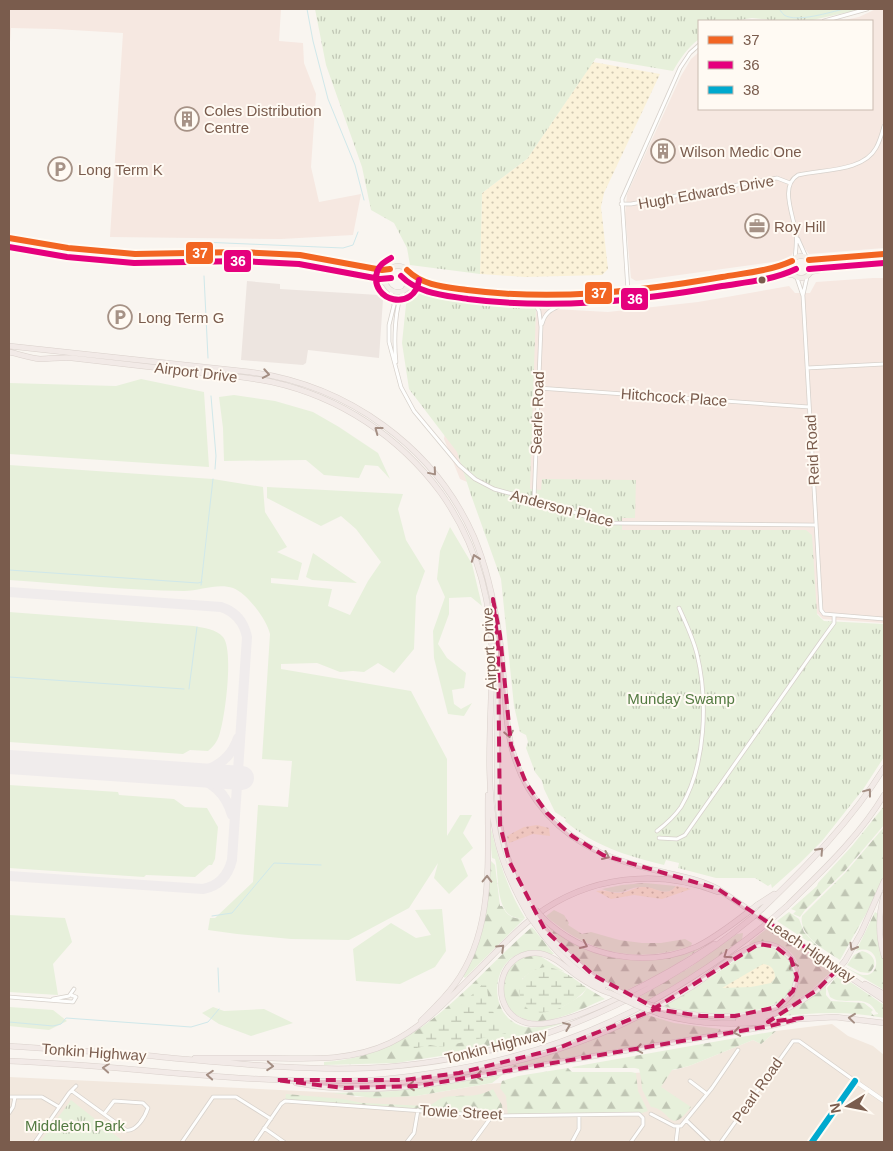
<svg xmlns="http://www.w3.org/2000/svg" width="893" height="1151" viewBox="0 0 893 1151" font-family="Arial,sans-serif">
  <defs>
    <pattern id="forest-firs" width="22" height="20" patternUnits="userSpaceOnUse" patternTransform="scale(1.25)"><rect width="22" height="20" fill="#e7f0db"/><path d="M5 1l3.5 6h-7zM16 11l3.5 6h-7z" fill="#c0c6b4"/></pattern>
    <pattern id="wetland-marsh" width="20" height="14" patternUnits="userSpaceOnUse" patternTransform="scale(1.25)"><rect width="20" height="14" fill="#e7f0db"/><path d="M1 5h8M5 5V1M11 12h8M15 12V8" fill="none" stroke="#c0c6b4"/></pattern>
    <pattern id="sand-dots" width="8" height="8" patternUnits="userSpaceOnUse" patternTransform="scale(1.25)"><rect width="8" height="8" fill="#fbf2d9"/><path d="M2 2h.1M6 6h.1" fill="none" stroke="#d0c7b2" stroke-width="1.8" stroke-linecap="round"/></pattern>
    <pattern id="park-tufts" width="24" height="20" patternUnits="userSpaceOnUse" patternTransform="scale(1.25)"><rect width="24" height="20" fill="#e7f0db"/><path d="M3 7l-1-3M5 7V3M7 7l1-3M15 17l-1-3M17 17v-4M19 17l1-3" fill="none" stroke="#c0c6b4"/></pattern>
  </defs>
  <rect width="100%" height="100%" fill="#f9f5f0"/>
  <path fill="#f2e8de" d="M 832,1024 L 848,1036 L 873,1046 L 884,1055 L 884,1142 L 9,1142 L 9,1077 L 342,1093 L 356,1097 L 416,1096 L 487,1084 L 674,1070 L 689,1066 L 753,1040 L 761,1044 L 776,1031 Z"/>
  <path fill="#f6e8e1" d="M 9,9 L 281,9 L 279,41 L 303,43 L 304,63 L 316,94 L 311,167 L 319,202 L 361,194 L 353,235 L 281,239 L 110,237 L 123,33 L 55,29 L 11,28 L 9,57 Z
    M 876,9 L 884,9 L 884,248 L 809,254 L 803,246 L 795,247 L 792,255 L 780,261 L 636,281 L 631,278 L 625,214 L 627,194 L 681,76 L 691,59 L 699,52 L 699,109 L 872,109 L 872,21 L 840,21 L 859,17 Z
    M 873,278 L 884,278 L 884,623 L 823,619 L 818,614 L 619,532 L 479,487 L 460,479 L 444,439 L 452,384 L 532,387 L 536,308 L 608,312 L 698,302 L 789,286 L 795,293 L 810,293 L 816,282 Z"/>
  <path fill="#ede5e0" d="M 247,281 L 280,284 L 280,289 L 379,295 L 383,299 L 379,358 L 308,350 L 306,363 L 303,365 L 241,360 Z"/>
  <path fill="#e7f0db" d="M 141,379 L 204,392 L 209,467 L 9,454 L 9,383 L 116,386 Z
    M 234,395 L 275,401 L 313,412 L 339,427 L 378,453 L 390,479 L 378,466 L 365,465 L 359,478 L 324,475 L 306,460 L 224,461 L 223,428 L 219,397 Z
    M 9,465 L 213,479 L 263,487 L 265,512 L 287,547 L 277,552 L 302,563 L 298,580 L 271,578 L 271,583 L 332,589 L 328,606 L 350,615 L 368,581 L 381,562 L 356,529 L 341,516 L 321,526 L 267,498 L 267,487 L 403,494 L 398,509 L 406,540 L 425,571 L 416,596 L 414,649 L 394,673 L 378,663 L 364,672 L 353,671 L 340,672 L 317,663 L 281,664 L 281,669 L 411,691 L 447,759 L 447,836 L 460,815 L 472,815 L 463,833 L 473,848 L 461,859 L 468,876 L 449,894 L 434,878 L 438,863 L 409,908 L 349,940 L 291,939 L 237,934 L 208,930 L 210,918 L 215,918 L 253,882 L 258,805 L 288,807 L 292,761 L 262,759 L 270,634 C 267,620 247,593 233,588 C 217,583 200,591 184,591 C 125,590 67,584 9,580 Z
    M 450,527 L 472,564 L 482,606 L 471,597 L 449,598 L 449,614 L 438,644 L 447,658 L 466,673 L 464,688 L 452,690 L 454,704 L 461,709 L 472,703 L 464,716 L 448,714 L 434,658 L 433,631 L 445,597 L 437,579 L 440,551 Z
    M 313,553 L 357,583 L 312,580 L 306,577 Z
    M 9,612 L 194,626 C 204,628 216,629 223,637 C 234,650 225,719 219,736 C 217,742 213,747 208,751 L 190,750 L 183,754 L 9,742 Z
    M 9,785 L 118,792 L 119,795 L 174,799 L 185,807 L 207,808 L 218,827 L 215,859 L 212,865 L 209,865 L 195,877 L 146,875 L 144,877 L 9,868 Z
    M 489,828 L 491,828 C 498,860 508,890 525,918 C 496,923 499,882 496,863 L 495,859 L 492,858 L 491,847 L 489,846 Z
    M 442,909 L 446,951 L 435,967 L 400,984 L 356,981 L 353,949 L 391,923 L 416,938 L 431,935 L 415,910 Z
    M 9,915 L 65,918 L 72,942 L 53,964 L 58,995 L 9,992 Z
    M 9,1007 L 53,1010 L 67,1021 L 49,1030 L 9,1026 Z
    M 213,1007 L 224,1011 L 264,1009 L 293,1023 L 251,1036 L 219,1024 L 202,1013 Z"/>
  <path fill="url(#forest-firs)" d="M 884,806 L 884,825 L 844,872 L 805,910 L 800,917 L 793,914 L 796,911 L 791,909 L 817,886 L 818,883 L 852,846 Z
    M 884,827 L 884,876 L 867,912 L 840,960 C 826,951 798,936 802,916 L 845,873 Z
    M 491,861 L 495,865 L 500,906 L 502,906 C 507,916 514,920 525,918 L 465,978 L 463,976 C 475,953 484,930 487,903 C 489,889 487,875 491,861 Z
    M 645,883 L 676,886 C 666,899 655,886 642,887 C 625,887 624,898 602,889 L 622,885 Z
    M 554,910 L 564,915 L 569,923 L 568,925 L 582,934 L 591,932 L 619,940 L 642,943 L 661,943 L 685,939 L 692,943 L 691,946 C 637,964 589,954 546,916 Z
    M 789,912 L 799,919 L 804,932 L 821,950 L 777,921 Z
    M 875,912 L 878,914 L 884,962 L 884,990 L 845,967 C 851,969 857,974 863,975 C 883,977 880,942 856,951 Z
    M 770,926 L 832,971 L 808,993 L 785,1006 C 789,998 797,994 799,984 C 806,954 776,934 750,944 L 749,943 Z
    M 532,927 L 554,954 C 544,955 538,948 524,952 C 488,961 488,1019 525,1027 C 538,1029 551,1024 563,1021 L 564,1023 L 504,1042 L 453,1054 L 396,1063 L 324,1065 L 324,1062 C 420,1056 466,984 532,927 Z
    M 548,927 L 584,949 L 605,956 L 626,960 L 658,959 L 710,941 L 711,942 L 665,971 L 625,991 C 595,976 568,954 548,927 Z
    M 743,933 L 742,940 L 707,965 L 648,1001 L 639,997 L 689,968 L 737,934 Z
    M 763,946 C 789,948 808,981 785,998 C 756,1019 697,1016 664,1006 L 713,976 L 753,948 Z
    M 862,951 C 874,953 879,965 869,973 L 860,972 L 847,965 L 854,955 Z
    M 540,956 L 565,972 C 549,966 535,966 522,979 L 562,1007 L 582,995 L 587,988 L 605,999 C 585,1007 562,1020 540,1021 C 488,1023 494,950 540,956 Z
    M 838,975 L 840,975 L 884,1005 L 884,1018 C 846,1010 811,1013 772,1017 L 826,985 L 826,995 L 831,1001 L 864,1003 L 873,1010 L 871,1012 L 873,1015 L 878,1014 L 878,1013 L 876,1012 C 867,992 844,1007 830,997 L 827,988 Z
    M 647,1015 L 674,1023 L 720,1029 L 721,1032 L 511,1068 L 510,1066 C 558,1053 603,1038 647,1015 Z
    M 776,1031 L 761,1044 L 753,1040 L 689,1066 L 672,1070 L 661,1087 L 691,1107 C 668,1137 672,1109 651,1107 L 642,1089 L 641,1078 L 639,1069 L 635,1068 L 574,1068 L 572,1067 Z
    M 568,1068 L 572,1072 L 631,1072 L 636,1073 L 638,1091 L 648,1111 L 639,1114 L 508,1115 L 506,1096 L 500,1088 L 502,1081 L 518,1076 Z
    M 505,1073 L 492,1083 L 416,1096 L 374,1098 L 332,1093 L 396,1091 L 419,1088 Z
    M 493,1089 L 502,1105 L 503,1115 L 492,1116 L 285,1101 L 286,1094 L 343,1099 L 362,1103 L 427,1106 C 434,1105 438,1098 445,1097 C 463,1094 475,1099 493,1089 Z"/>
  <path fill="url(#wetland-marsh)" d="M 545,967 C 562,968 573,978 587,988 C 570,1010 518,1031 519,985 C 525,974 532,969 545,967 Z
    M 487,980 C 487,1004 492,1017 511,1032 L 441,1047 L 430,1045 L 403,1051 L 445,1021 Z"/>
  <path fill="url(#sand-dots)" d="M 593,62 L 660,74 L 604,193 L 601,207 L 608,269 L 602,275 L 525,277 L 480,274 L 482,193 L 527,159 Z
    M 537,825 L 549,828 L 550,836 L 533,834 L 509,843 L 507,836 L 524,827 Z
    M 676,886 L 691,889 L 662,899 L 634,895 L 611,899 L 596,891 C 604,889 610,893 619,893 C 628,893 634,887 643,887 C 655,886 666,899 676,886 Z
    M 763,964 C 771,965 775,969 775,978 L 771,983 L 751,987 L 722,988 Z"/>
  <path fill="url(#park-tufts)" d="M 315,9 L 862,9 L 808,21 L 781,21 L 752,18 L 734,21 L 699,21 L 699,39 C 688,47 680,59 673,71 L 596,58 L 527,159 L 482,193 L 480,274 L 410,265 L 407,248 L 394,223 L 371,210 L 362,167 L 326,65 Z
    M 416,291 C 455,300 496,310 536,308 L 530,489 L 541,490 L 542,479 L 636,480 L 635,518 L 622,518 L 622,530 L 806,530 L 812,535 L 817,614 L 824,621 L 884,624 L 884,757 L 864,788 L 822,841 L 800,863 L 772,888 L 771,884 L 768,886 L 755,878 L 716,878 L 678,868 L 679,863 L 666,860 L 664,865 C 627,856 594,846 565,821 L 566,819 L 555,812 L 544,789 L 542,781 L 535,772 L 526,748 L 528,742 L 526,735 L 520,732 L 514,706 L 501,579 L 471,495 L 457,452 L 409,389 L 402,343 L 407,295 Z
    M 71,1100 L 124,1142 L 40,1142 Z"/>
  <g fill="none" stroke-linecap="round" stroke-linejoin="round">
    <path stroke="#d0e8ea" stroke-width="1" d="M 307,9 L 313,41 L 328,99 L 355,165 L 364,200
      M 779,9 C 781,11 782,13 784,15 C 797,23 830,12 844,9
      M 201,242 L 343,248 L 353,245 L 358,232
      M 204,276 L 208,358
      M 211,396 L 216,456 L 215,469
      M 9,570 L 198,583 L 202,582
      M 201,585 L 213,479
      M 9,677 L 184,689
      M 189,689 L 197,627
      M 212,916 L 232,913 L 274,863 L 321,865
      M 218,968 L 219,992
      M 9,1022 L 53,1026 L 61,1024 L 66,1018 L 191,1027 L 208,1022 L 219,1009"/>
    <path stroke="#f0ecec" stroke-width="10" d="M 9,592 L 221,607 C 236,612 244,622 247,637 L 232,860 C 228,876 219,886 203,889 L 9,876
      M 186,774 C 209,772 230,762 238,738
      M 189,775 C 211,780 226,793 232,815"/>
    <path stroke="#f0ecec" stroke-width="24" d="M 9,762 L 242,778"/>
    <g stroke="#d7d1cb" stroke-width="4.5">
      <path id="minor" d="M 824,21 L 867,9
        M 621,204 L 631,204 L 777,178 L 790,183
        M 798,239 L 806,257
        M 795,258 C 796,250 797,242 796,234 C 794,216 779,186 798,175 C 822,169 863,172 876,148 C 880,141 882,133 884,126
        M 797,278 L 803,296 L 821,610 L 824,614 L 884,619
        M 391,290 L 394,305 L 389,325 L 389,342 L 401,387 L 414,411 L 459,465 L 475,479 L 494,489 L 560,507 L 595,520 L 610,523 L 816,525
        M 628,291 L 622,199 L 680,68 L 690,53 L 699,45
        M 803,295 L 807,277
        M 542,324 C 545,312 551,310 561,305
        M 396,362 C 394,343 394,306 404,290
        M 807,368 L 884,364
        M 538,388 L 809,407
        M 534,500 L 541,327 L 539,311 L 535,304
        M 657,831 C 666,824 674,817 681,807 C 706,765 708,700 697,654 C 693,638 686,623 679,608
        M 659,838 L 677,839 L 685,835 L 821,641 L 834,623 L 834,616
        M 9,997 L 73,1002 L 76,997 L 71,995
        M 53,999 L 69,996 L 74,989
        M 690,1081 L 707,1094
        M 72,1091 L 126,1130 C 136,1132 145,1117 148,1108 L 143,1103 L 114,1101 L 104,1114
        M 9,1097 L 42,1097 L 59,1107
        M 9,1113 L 13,1107 L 15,1097
        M 651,1114 L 674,1126 L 681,1126 L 712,1088 L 738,1050
        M 686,1120 L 709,1142
        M 264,1128 L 284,1142
        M 35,1142 L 69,1093 L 76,1086
        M 182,1142 L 213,1097 L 236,1097 L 271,1119
        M 255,1142 L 281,1104 L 285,1101 L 492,1116 L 639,1114 L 643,1118 L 643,1125 L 631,1142
        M 407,1142 L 414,1133 L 418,1110
        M 473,1142 L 492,1116
        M 572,1142 L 579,1129 L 579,1115
        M 676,1142 L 678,1126
        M 721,1142 L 793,1041 L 799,1041 L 855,1081"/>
    </g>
    <g stroke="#d7d1cb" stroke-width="5">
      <path id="tertiary" d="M 812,1142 L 855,1081 L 884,1101"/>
    </g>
    <g stroke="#dad1cc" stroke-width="5.5">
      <path id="primary" d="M 9,238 L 68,248 L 135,254 L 240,252 L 300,255 L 343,262 L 382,270 L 390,269
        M 9,245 C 28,248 46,252 65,255 C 86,258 108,260 130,261 C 204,264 277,253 350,271 C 362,274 376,276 386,284
        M790 267a11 11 0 1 1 22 0a11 11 0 1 1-22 0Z
        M 809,260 L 821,260 L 884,254
        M385 279a13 13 0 1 1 26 0a13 13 0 1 1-26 0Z
        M 407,270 C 419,284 439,285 456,288 C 564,308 673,286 779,267 L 792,261
        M 811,272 L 841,266 L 884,263
        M 406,288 C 424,285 442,294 459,296 C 484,300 510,303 535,304 C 613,307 700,287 777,275 L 793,275"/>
    </g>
    <g stroke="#dad1cc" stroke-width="6">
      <path id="motorway" d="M 9,346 L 250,372 C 347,385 434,446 474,537 C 487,568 494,601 499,634 C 510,703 496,756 547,814 C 579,849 618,862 663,872 C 681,876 701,880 718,889 L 884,1000
        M 9,352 C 19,354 29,358 40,359 C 51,359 61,357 72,358 C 110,362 148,367 186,371 C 215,375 244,376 272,382 C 340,397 400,437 441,493 C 477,544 493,604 492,666 C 491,719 485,784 496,835 C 502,864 514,890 529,916
        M 498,658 L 497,794 L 500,825 L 505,849 L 515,880 L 532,913
        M 884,895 C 878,916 878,936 884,956
        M 757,905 L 774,894
        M 787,906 C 821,872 859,837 884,795
        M 762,909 C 807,866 851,821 884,768
        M 543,918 C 583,957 645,969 696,947 C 715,938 731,925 747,913
        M 539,922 C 560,950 585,973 616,990
        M 535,924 C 553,950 576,972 603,988
        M 845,961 L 861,933 L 884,881
        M 865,984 L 884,994
        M 609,993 C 597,989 586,982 576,975 C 564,966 552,954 536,953 C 495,952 488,1013 527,1023 C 567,1033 679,967 714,944
        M 660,1014 C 701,1026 741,1025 782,1020
        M 800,1019 L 835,1017 L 884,1023
        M 421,1021 C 433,1009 445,998 455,984 C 495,929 487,859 488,795
        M 738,1021 C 774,1019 808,1002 833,975
        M 9,1046 C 60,1050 111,1052 161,1057 C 230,1063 300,1071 369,1068 C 510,1061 645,1007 753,917
        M 195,1058 C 220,1058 246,1058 271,1058 C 312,1059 352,1061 390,1043 C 421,1028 445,1003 469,979 C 491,958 511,934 535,916 C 588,876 657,868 718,892
        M 9,1061 C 122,1065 234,1083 347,1081 C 378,1081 408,1077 439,1072 C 565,1053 666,1004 765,925
        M 431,1077 C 502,1068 573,1049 637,1017 C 656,1008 675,997 693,986 C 710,975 743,946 761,944 C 783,942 802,965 795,986 C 782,1027 698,1017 666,1010
        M 296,1083 C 340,1091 387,1090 431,1084 L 770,1026 L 802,1018"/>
    </g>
    <use href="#minor" stroke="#fefefd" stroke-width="3"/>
    <use href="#tertiary" stroke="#fefefd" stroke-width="4"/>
    <use href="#primary" stroke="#f3eee8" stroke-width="4.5"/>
    <use href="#motorway" stroke="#f2eae7" stroke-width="5"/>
    <g stroke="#dad1cc" stroke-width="6" stroke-linecap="butt">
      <path id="motorway-bridge" d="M 536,910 L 543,918
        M 532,913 L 539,922
        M 747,913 L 757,905
        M 529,916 L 535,924
        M 753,917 L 762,909
        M 765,925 L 787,906
        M 833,975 L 845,961
        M 616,990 L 639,1001 L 666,1010
        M 610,993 L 638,1006 L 660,1014"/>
    </g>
    <use href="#motorway-bridge" stroke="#f2eae7" stroke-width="5"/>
    <g stroke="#fffaf3" stroke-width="10">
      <path id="bus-1" d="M 9,238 L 68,248 L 135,254 L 240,252 L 300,255 L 382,270 L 390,269
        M 809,260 L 884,254
        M 407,270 C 423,286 446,287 467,290 C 553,301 637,292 722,277 C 745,273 770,271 792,261"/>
    </g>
    <g stroke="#fffaf3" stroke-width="10">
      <path id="bus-2" d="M 9,247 L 67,257 L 134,263 L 240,261 L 299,264 L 380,279 L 391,278
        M 391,258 C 384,262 379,265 377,272 C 369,302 415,312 419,280
        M 809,269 L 884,263
        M 401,276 C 419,294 444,295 468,299 C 553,310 638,301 722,286 C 747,282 773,280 796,269"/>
    </g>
    <g stroke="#fffaf3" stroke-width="10">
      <path id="bus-3" d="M 812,1142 L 855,1081"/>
    </g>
    <use href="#bus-1" stroke="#f26522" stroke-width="6"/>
    <use href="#bus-2" stroke="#e5007d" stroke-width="6"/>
    <use href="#bus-3" stroke="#00a9ce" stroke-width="6"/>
  </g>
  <defs><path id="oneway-chevron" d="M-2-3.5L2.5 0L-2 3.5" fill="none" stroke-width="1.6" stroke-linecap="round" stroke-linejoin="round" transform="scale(1.25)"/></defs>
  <g stroke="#a48e83">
    <use href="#oneway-chevron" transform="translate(266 374) rotate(10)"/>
    <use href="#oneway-chevron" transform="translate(378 430) rotate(-143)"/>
    <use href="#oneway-chevron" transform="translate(433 472) rotate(50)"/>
    <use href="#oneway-chevron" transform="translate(475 558) rotate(-110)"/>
    <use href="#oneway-chevron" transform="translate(509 734) rotate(79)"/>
    <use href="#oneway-chevron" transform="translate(868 792) rotate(-53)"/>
    <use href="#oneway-chevron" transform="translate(820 851) rotate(-47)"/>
    <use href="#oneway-chevron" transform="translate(606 856) rotate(24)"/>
    <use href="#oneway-chevron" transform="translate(487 879) rotate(-89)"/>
    <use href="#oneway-chevron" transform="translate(584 945) rotate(25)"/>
    <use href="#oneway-chevron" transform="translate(853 947) rotate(120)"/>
    <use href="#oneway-chevron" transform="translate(501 948) rotate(-44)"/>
    <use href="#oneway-chevron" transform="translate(727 955) rotate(145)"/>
    <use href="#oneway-chevron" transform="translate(793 965) rotate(-111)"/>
    <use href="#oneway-chevron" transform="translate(852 1018) rotate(-174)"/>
    <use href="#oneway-chevron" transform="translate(567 1026) rotate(-22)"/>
    <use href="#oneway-chevron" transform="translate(737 1032) rotate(170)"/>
    <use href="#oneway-chevron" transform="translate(639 1049) rotate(170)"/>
    <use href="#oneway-chevron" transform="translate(270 1066) rotate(4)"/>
    <use href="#oneway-chevron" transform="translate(106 1068) rotate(-176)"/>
    <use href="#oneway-chevron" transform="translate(210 1075) rotate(-176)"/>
    <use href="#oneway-chevron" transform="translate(479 1076) rotate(170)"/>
    <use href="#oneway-chevron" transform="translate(411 1086) rotate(175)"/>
  </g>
  <path fill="#c2185b" fill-opacity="0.2" stroke="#c2185b" stroke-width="4" stroke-dasharray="10 6" stroke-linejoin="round" d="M 493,599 L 500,635 L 511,745 L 526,783 L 547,813 L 572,836 L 603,855 L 718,889 L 838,969 L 817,990 L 768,1022 L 802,1018 L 770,1026 L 418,1086 L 344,1088 L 276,1080 L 404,1080 L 459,1073 L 556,1049 L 656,1009 L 701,1016 L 735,1016 L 777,1007 L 793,991 L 797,977 L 791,959 L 776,947 L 759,944 L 655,1008 L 593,975 L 545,930 L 509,861 L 500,825 L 498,647 Z"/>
  <defs>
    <g id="building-ring" transform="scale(1.25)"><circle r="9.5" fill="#fffaf3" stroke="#a69286" stroke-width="1.5"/><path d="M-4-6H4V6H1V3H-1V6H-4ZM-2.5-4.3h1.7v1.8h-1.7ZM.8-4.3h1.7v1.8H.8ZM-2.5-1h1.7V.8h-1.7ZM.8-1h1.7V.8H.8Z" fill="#a69286"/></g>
    <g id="parking-ring" transform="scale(1.25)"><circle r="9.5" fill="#fffaf3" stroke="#a69286" stroke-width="1.5"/><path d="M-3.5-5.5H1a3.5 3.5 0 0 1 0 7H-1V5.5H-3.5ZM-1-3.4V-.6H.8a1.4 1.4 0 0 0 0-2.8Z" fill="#a69286"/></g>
    <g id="office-ring" transform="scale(1.25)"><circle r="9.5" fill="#fffaf3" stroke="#a69286" stroke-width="1.5"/><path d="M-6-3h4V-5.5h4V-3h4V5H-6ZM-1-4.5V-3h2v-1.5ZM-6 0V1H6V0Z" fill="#a69286"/></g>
  </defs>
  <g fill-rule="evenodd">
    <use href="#building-ring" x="187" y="119"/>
    <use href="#building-ring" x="663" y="151"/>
    <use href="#parking-ring" x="60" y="169"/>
    <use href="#office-ring" x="757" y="226"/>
    <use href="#parking-ring" x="120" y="317"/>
  </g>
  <circle fill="#7a5c4d" stroke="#fffaf3" stroke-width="2" cx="762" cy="280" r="4.5"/>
  <g text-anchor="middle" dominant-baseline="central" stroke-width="4" stroke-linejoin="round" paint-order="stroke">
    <g font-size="15" fill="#7a5c4d" stroke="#fffaf3" text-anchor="start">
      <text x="204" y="110">Coles Distribution<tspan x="204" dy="17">Centre</tspan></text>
      <text x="680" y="151">Wilson Medic One</text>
      <text x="78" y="169">Long Term K</text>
      <text x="774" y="226">Roy Hill</text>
      <text x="138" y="317">Long Term G</text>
    </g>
    <g font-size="15" fill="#7a5c4d" stroke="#fffaf3">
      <text transform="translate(706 192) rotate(-10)">Hugh Edwards Drive</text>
      <text transform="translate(196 372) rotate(7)">Airport Drive</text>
      <text transform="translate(674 397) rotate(4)">Hitchcock Place</text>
      <text transform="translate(537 413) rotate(-88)">Searle Road</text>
      <text transform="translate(812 450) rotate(-93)">Reid Road</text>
      <text transform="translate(562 508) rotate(15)">Anderson Place</text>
      <text transform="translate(489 649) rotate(-93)">Airport Drive</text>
      <text transform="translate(811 950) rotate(34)">Leach Highway</text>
      <text transform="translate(496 1046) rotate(-14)">Tonkin Highway</text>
      <text transform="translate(94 1052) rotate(4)">Tonkin Highway</text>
      <text transform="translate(757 1090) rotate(-55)">Pearl Road</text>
      <text transform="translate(461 1112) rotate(3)">Towie Street</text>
    </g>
    <g font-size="15" fill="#537a41" stroke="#fffaf3">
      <text x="681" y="698">Munday Swamp</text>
      <text x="75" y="1125">Middleton Park</text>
    </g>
  </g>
  <g stroke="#fffaf3" stroke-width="2">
    <rect x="185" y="241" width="29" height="24" rx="5" fill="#f26522"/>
    <rect x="223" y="249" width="29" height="24" rx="5" fill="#e5007d"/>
    <rect x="584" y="281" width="29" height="24" rx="5" fill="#f26522"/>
    <rect x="620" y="287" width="29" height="24" rx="5" fill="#e5007d"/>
  </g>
  <g font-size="14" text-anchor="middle" font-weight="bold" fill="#fff">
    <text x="200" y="258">37</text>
    <text x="238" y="266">36</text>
    <text x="599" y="298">37</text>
    <text x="635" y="304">36</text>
  </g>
  <rect width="893" height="1151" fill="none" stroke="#7a5c4d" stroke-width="20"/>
  <rect x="698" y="20" width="175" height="90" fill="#fffaf3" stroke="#cabbb1"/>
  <rect x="708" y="36" width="25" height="8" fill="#f26522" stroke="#cabbb1"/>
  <text x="743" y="45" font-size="15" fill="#7a5c4d">37</text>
  <rect x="708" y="61" width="25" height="8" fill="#e5007d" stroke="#cabbb1"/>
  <text x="743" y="70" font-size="15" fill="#7a5c4d">36</text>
  <rect x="708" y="86" width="25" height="8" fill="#00a9ce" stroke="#cabbb1"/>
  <text x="743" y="95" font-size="15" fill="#7a5c4d">38</text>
  <g transform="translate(848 1106) rotate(260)" stroke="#fffaf3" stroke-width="4" paint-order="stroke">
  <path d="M0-4L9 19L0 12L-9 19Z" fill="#7a5c4d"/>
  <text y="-8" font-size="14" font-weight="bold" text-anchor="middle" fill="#7a5c4d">N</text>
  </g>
</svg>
